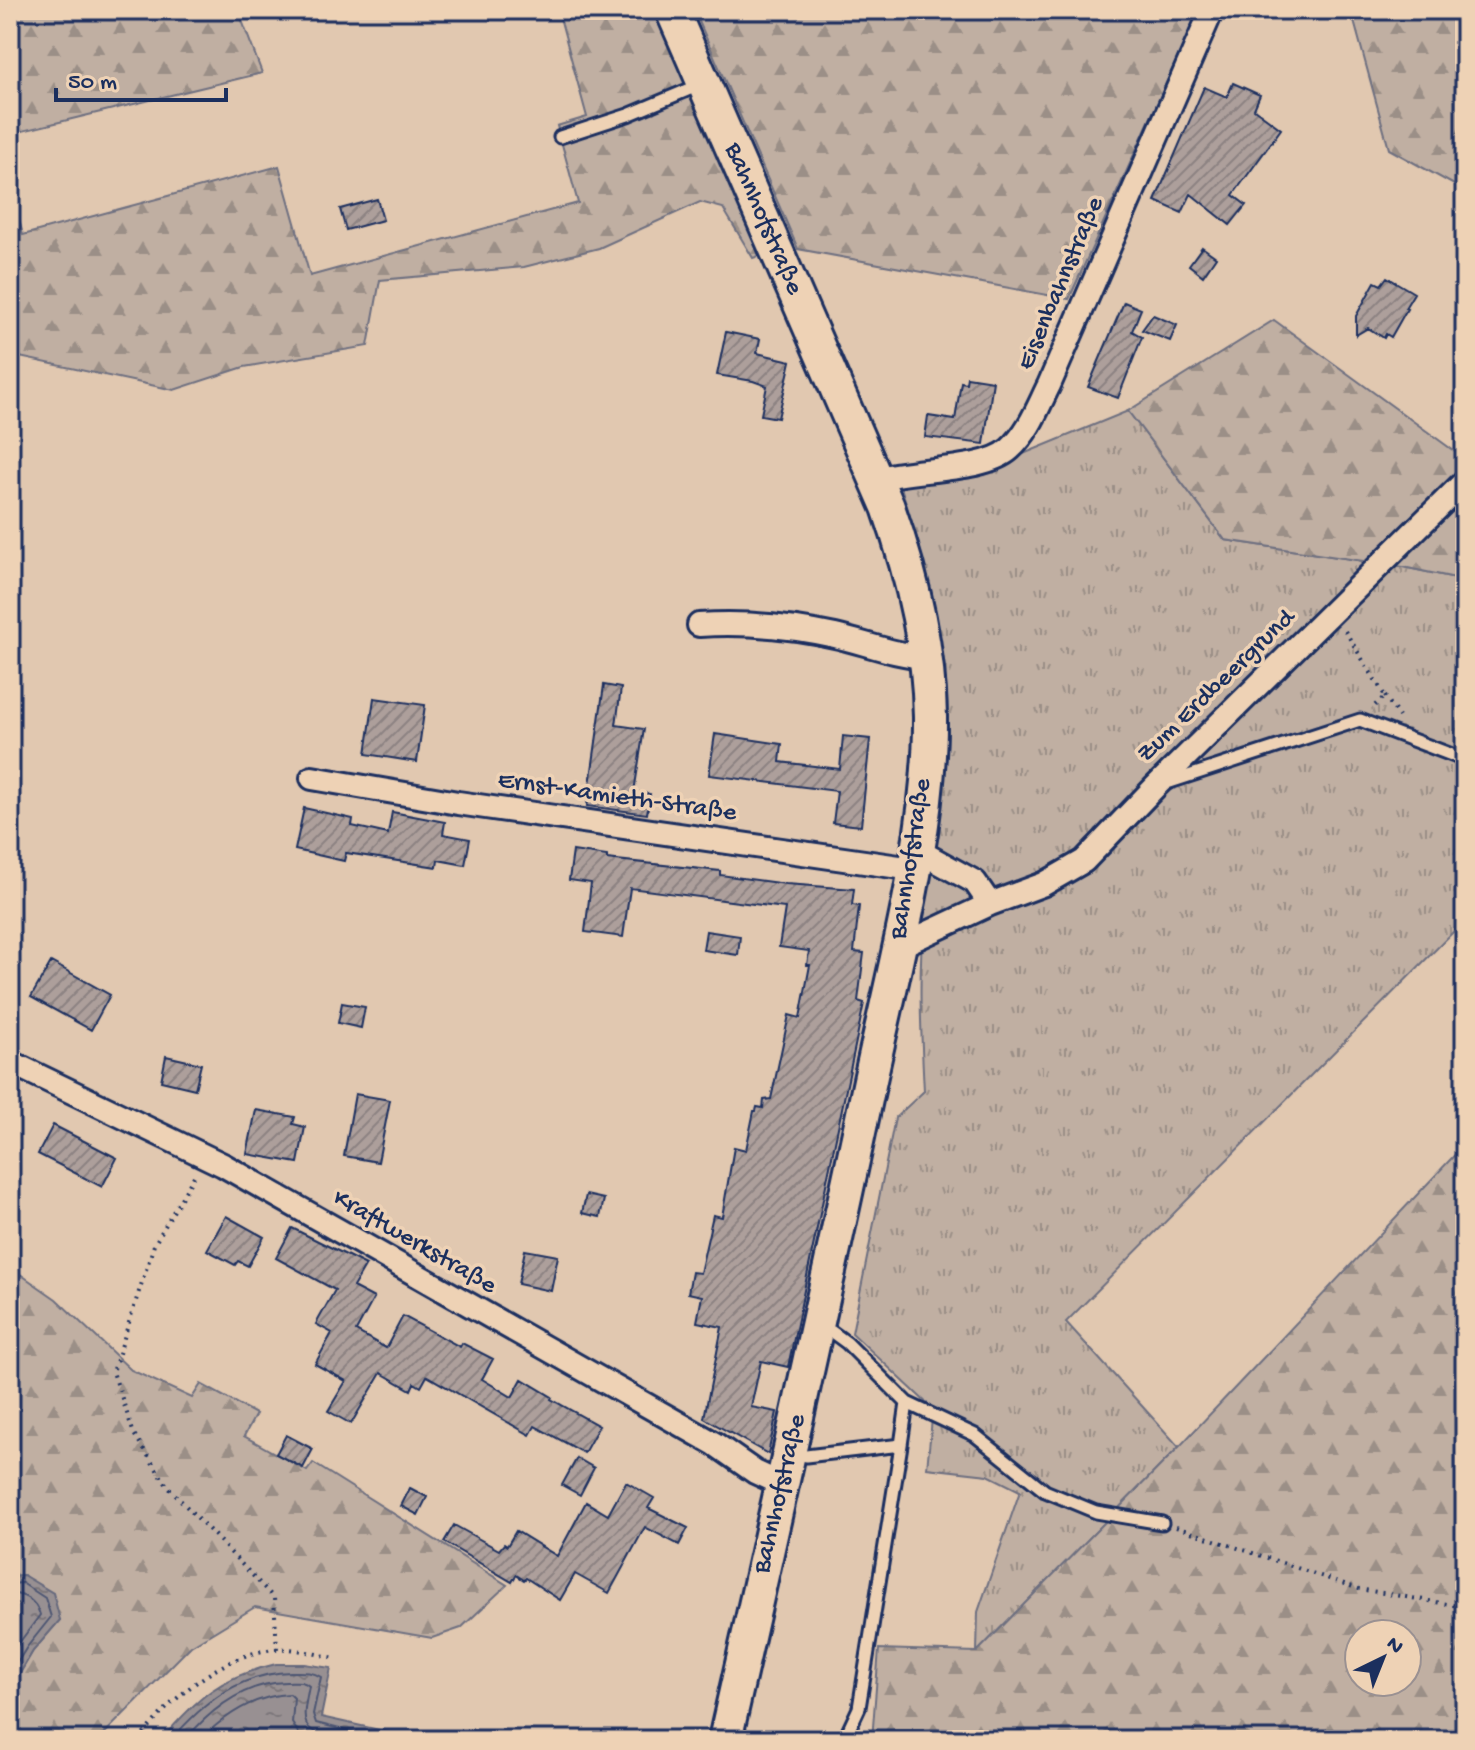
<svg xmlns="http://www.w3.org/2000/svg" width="1475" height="1750" viewBox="0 0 1475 1750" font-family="'Gochi Hand',sans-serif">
  <defs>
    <pattern id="grass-tufts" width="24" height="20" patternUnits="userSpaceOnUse" patternTransform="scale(2)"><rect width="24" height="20" fill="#c0afa2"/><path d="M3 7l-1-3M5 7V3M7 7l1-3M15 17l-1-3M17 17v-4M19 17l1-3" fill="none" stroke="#9b8f87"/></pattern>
    <pattern id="forest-firs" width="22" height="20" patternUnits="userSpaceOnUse" patternTransform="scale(2)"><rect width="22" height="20" fill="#c0afa2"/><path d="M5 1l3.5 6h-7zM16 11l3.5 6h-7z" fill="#9b8f87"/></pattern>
    <pattern id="water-ripples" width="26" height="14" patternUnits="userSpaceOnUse" patternTransform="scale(2)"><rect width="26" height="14" fill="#989092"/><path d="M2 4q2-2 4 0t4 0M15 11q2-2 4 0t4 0" fill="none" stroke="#7b767a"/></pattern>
    <pattern id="building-hatch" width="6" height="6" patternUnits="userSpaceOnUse" patternTransform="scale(2)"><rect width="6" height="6" fill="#ad9f9b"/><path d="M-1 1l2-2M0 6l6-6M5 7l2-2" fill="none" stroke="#8c8282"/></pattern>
  </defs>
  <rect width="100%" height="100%" fill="#e1c8b0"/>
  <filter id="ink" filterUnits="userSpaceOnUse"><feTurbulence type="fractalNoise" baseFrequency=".0125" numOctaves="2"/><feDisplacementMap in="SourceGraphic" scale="16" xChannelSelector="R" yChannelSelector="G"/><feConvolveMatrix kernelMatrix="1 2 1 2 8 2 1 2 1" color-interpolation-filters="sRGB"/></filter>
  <g filter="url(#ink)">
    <path fill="url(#grass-tufts)" stroke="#6e6f80" stroke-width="2" d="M 1128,411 L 1225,540 L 1403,567 L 1465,580 L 1465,920 L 1066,1322 L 1179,1447 L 977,1652 L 978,1612 L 1020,1491 L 988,1475 L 927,1468 L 933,1409 L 852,1333 L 895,1118 L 924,1091 C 921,1032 918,973 924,914 C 930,849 948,785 948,720 C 947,639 925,563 901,487 L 1011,459 Z"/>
    <path fill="url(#forest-firs)" stroke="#6e6f80" stroke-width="2" fill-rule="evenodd" d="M 10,10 L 238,10 L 262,73 L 10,134 Z
      M 558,10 L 658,10 L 765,254 L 753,258 L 723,208 L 700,202 L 599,248 L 524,267 L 380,280 L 368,346 L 244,367 L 174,390 L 10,355 L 10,185 L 23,235 L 279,166 L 310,276 L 578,203 L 557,126 L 587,117 Z
      M 694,10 L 1199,10 L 1069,299 L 798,249 Z
      M 1351,10 L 1465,10 L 1465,191 L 1389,149 Z
      M 1274,320 L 1465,459 L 1465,580 L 1403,567 L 1225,540 L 1128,411 Z
      M 1465,1144 L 1465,1740 L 872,1740 L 879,1649 L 977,1652 L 1179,1447 ZM 1359,1634 L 1407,1634 L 1407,1682 L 1359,1682 Z
      M 10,1267 L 56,1299 L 131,1370 L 192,1398 L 201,1384 L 256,1414 L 244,1436 L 307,1471 L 313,1463 L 507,1585 L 461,1628 L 432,1638 L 255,1607 L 191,1646 L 98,1740 L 10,1740 L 10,1690 L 33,1651 L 60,1620 L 24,1575 L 10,1576 Z"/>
    <path fill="url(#water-ripples)" stroke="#66697d" stroke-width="2" d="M 23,1575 L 53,1593 L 60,1620 L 33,1651 L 10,1690 L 10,1576 Z
      M 276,1664 L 304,1664 L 331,1668 L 321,1717 L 393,1733 L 391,1740 L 161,1740 C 198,1697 220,1677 276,1664 Z"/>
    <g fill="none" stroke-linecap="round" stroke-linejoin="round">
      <path stroke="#4d5673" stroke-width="2" d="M 10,1584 L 22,1583 L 45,1598 L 51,1617 L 27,1647 L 10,1674
        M 10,1594 C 24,1593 36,1601 40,1615 L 10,1655
        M 171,1740 C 203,1703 240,1673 291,1672 C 302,1672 312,1671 321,1677 L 313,1714 L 316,1723 L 384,1740
        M 185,1740 C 210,1710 244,1683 286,1682 C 295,1682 303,1680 309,1686 C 301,1726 300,1731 342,1740
        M 200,1740 C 225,1715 254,1695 290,1694 L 294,1698 L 292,1723 L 303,1740"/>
    </g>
    <path fill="url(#building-hatch)" stroke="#1b2f5e" stroke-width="2" d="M 1233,83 L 1260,95 L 1254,109 L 1281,129 L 1233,195 L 1246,205 L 1230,225 L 1191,194 L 1182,213 L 1155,201 L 1204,87 L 1227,97 Z
      M 377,199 L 383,220 L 346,230 L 340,209 Z
      M 1202,247 L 1216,257 L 1203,276 L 1189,265 Z
      M 1387,277 L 1414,293 L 1405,308 L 1407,309 L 1391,337 L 1386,334 L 1384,338 L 1368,328 L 1356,335 L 1356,316 L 1375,282 L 1381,285 Z
      M 1124,302 L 1141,309 L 1132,331 L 1142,337 L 1118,398 L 1088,387 Z
      M 1153,315 L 1177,325 L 1170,341 L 1142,330 Z
      M 726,332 L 760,339 L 757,353 L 791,361 L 778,418 L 761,415 L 767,386 L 753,381 L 717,375 Z
      M 967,377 L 993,381 L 984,444 L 925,437 L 928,416 L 955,420 L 961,382 L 966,383 Z
      M 604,685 L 621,688 L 616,725 L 644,729 L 634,792 L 650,794 L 647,814 L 587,806 Z
      M 374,698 L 425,705 L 417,762 L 366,754 Z
      M 715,734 L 782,744 L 780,762 L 840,769 L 843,736 L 870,739 L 861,826 L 833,823 L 837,791 L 709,775 Z
      M 304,808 L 353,819 L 352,826 L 388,834 L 392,812 L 445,822 L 443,834 L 470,839 L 465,865 L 438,860 L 437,867 L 346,853 L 344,861 L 295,850 Z
      M 573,851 L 607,856 L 607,859 L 720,871 L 720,875 L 786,884 L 854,889 L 852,905 L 859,906 L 854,952 L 864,953 L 858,1001 L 864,1003 L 788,1367 L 761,1361 L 751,1407 L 777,1412 L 768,1454 L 704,1418 L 722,1327 L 697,1322 L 702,1296 L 688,1293 L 692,1272 L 700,1273 L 713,1215 L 722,1217 L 734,1147 L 746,1150 L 754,1111 L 756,1111 L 757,1107 L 763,1108 L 764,1100 L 771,1099 L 789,1015 L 800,1018 L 810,965 L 807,965 L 809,951 L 779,947 L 785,908 L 630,888 L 623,937 L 585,932 L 591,883 L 569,880 Z
      M 706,931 L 740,936 L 738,955 L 703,950 Z
      M 51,962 L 110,995 L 91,1030 L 31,997 Z
      M 342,1003 L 365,1007 L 361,1028 L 338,1023 Z
      M 166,1056 L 201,1064 L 195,1089 L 161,1081 Z
      M 355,1094 L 390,1100 L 378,1162 L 344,1156 Z
      M 256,1110 L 295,1117 L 293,1124 L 305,1127 L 298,1163 L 247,1154 Z
      M 53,1125 L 117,1158 L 102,1187 L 38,1154 Z
      M 586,1195 L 604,1199 L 600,1217 L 582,1213 Z
      M 226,1216 L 264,1237 L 248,1266 L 238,1261 L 235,1265 L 207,1250 Z
      M 292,1228 L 366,1265 L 353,1287 L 374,1298 L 356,1331 L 386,1348 L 403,1316 L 460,1347 L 462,1343 L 493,1359 L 482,1379 L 512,1397 L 522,1379 L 552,1397 L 551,1399 L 599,1426 L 584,1453 L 535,1426 L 530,1435 L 427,1376 L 421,1387 L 414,1383 L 411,1390 L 381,1373 L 351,1424 L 328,1411 L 346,1381 L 315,1364 L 332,1333 L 316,1324 L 335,1290 L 276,1258 Z
      M 525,1250 L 558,1256 L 551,1291 L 518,1284 Z
      M 286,1435 L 313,1449 L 303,1468 L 276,1454 Z
      M 577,1458 L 594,1468 L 580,1495 L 562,1485 Z
      M 626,1482 L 654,1498 L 648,1508 L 688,1528 L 679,1545 L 645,1527 L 609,1593 L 575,1574 L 560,1600 L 526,1578 L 524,1580 L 516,1575 L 512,1582 L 444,1542 L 454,1525 L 499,1550 L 504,1544 L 507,1546 L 516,1531 L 557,1556 L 586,1502 L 608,1515 Z
      M 410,1488 L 427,1497 L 418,1515 L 401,1506 Z"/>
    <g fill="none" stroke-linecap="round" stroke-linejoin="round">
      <g stroke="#1b2f5e" stroke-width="17">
        <path id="lane" d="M 560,137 L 628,115 L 702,84
          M 1167,783 L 1360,720 L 1465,760
          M 818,1329 L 832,1332 L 847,1343 L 907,1403 L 975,1435 L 1045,1491 L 1096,1512 L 1162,1523
          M 793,1453 L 806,1456 L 901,1445 L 907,1403
          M 844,1740 L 859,1708 L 901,1445"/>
      </g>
      <g stroke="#1b2f5e" stroke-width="28">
        <path id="street" d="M 877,479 C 912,468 985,472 1010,449 C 1029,432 1038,407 1049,385 L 1212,10
          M 699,625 C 746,622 789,626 835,636 C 866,643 894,655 926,657
          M 312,778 L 458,803 L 913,869
          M 917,850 L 975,882 L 990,904
          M 898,947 L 990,904 L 1044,884 L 1084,861 L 1155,787 L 1465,481
          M 10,1062 L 223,1165 L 715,1444 L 755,1472 L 783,1485"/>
      </g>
      <g stroke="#1b2f5e" stroke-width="38">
        <g id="secondary">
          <path id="s1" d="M 672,10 L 888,507 C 912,575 929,644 930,717 C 931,834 893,970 869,1085 C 823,1304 774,1522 725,1740"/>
        </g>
      </g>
      <path stroke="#1b2f5e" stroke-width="4" stroke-dasharray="2 6" stroke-linecap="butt" d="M 1345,631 L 1385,696 L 1371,709
        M 1385,696 L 1399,717
        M 194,1176 L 154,1245 L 113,1372 L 134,1434 L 168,1487 L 274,1598 L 277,1649
        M 1176,1527 L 1359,1589 L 1465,1607
        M 139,1740 C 171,1698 220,1655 275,1649 C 294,1647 317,1655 336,1658"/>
      <use href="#lane" stroke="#eed2b5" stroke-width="11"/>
      <use href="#street" stroke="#eed2b5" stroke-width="22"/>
      <use href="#secondary" stroke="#eed2b5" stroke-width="32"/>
    </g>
  </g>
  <g text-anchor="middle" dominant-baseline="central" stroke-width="7" stroke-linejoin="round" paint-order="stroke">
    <g font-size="26" fill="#1b2f5e" stroke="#eed2b5">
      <text stroke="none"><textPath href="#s1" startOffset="228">Bahnhofstraße</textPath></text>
      <text transform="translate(1062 284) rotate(-67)">Eisenbahnstraße</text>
      <text transform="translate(1217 687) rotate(-44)">Zum Erdbeergrund</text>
      <text transform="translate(617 798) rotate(8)">Ernst-Kamieth-Straße</text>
      <text transform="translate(912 859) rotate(-81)">Bahnhofstraße</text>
      <text transform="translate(414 1243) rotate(30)">Kraftwerkstraße</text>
      <text transform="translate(781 1494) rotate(-77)">Bahnhofstraße</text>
    </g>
  </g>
  <rect width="1475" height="1750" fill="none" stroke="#eed2b5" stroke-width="40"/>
  <rect x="20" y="20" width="1435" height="1710" fill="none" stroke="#1b2f5e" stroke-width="3" filter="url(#ink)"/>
  <g transform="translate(1383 1658) rotate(43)"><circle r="38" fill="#eed2b5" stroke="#9a9192" stroke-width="2"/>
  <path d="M0-6L14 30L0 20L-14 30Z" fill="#1b2f5e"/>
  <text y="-12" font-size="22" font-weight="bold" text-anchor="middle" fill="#1b2f5e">N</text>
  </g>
  <path d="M56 88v12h170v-12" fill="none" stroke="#1b2f5e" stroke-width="4"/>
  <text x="68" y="88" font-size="24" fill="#1b2f5e" stroke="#eed2b5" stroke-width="6" paint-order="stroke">50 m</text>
</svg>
